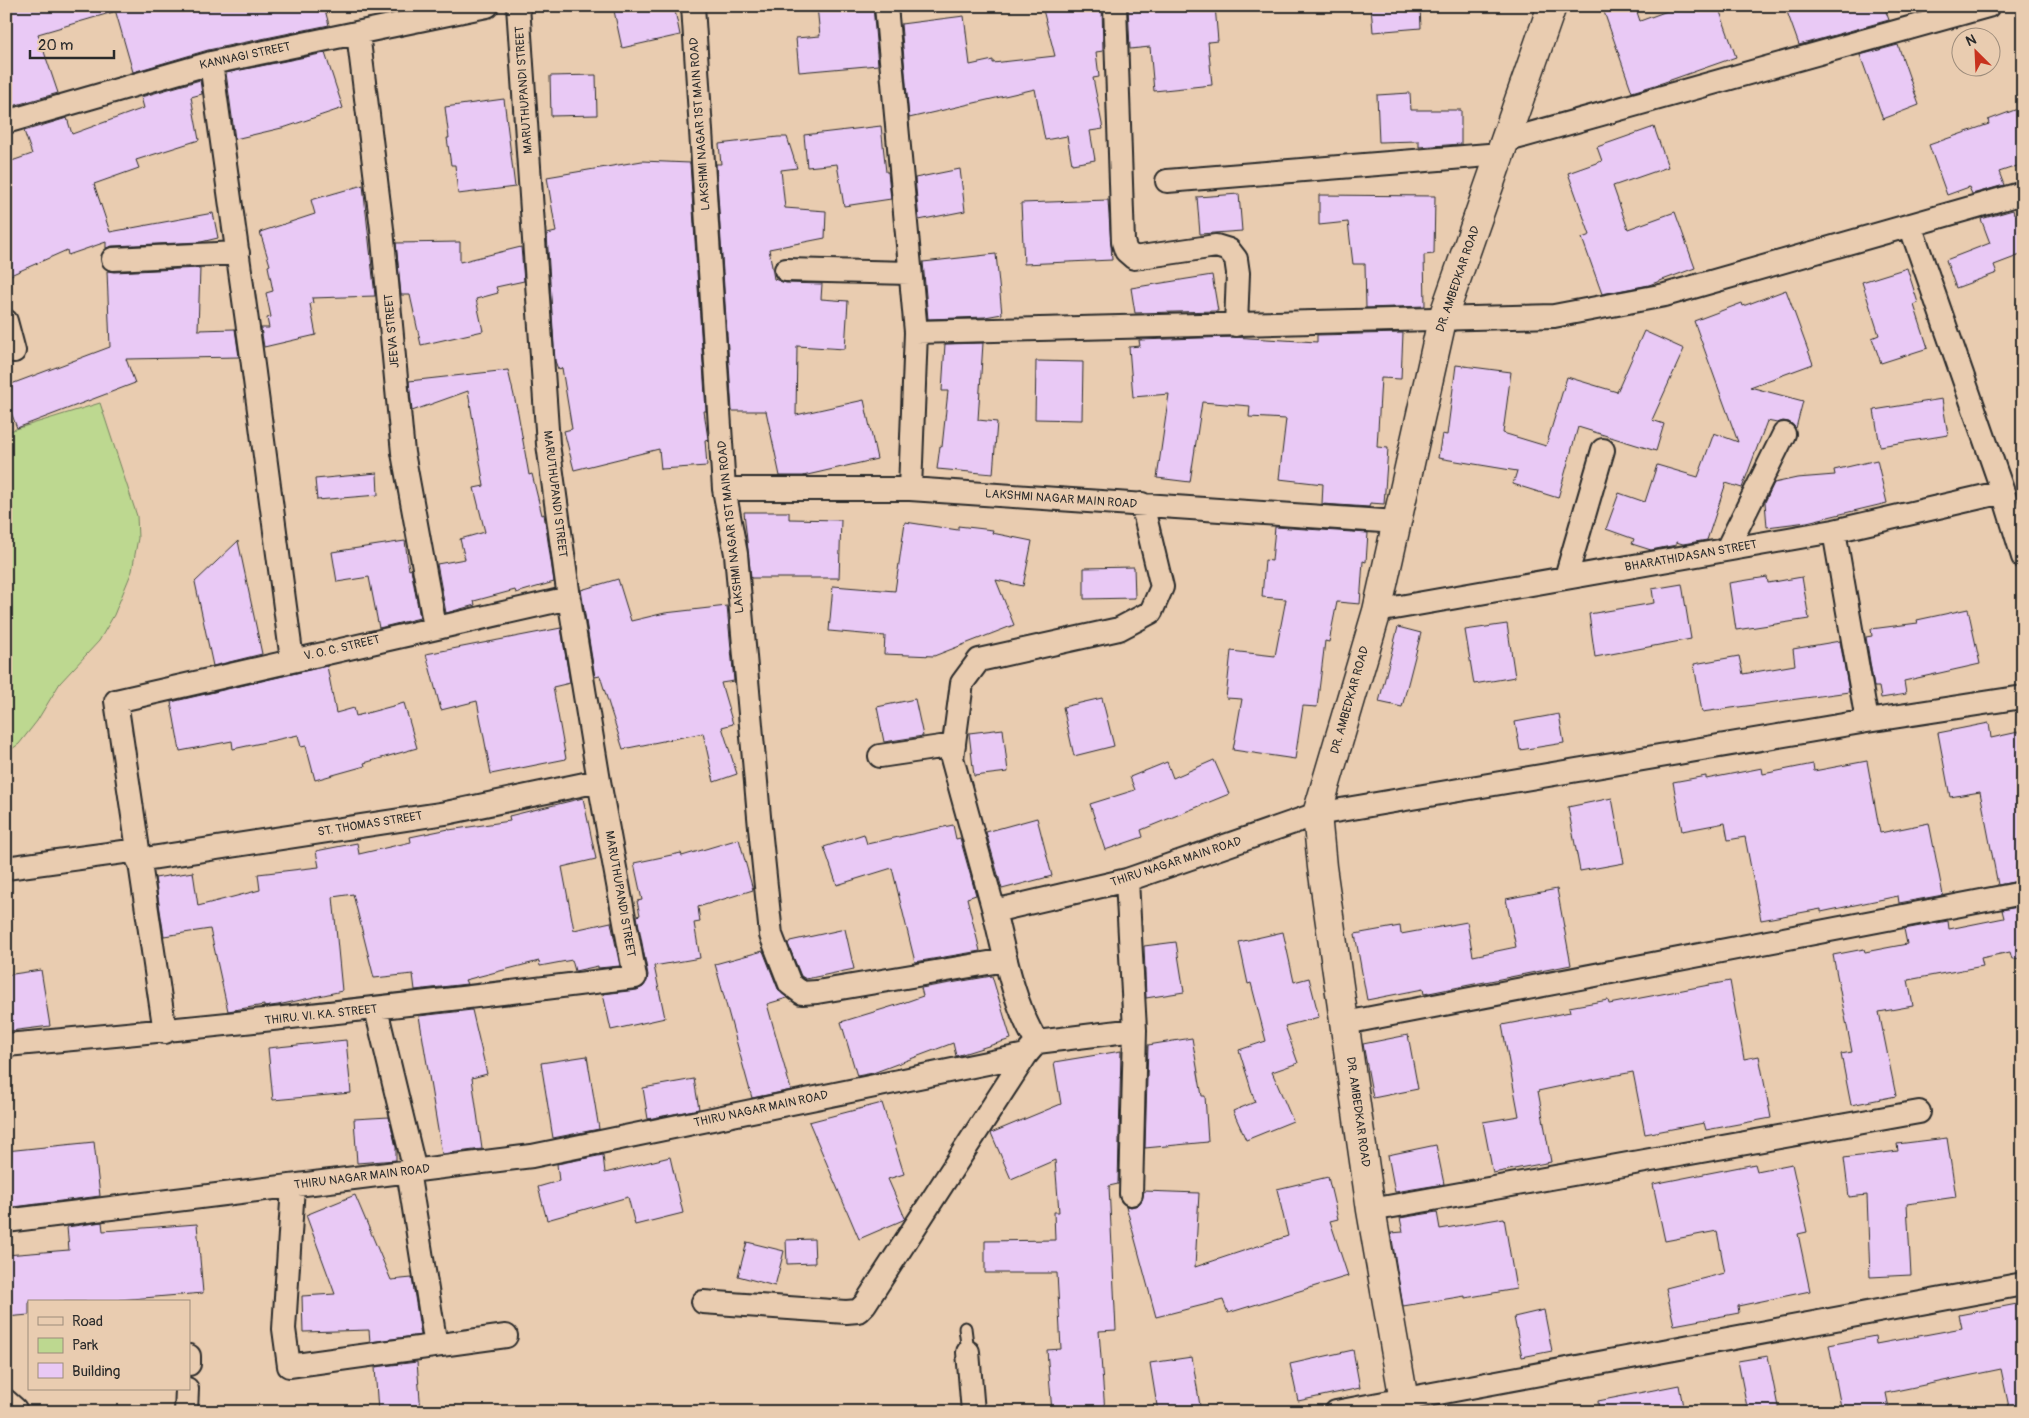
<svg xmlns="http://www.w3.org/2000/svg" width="2029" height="1418" viewBox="0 0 2029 1418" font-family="Pangolin,sans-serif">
  <rect width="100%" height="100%" fill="#e9ccb0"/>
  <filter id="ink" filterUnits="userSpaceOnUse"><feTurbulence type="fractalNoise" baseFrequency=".02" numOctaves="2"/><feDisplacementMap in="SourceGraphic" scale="10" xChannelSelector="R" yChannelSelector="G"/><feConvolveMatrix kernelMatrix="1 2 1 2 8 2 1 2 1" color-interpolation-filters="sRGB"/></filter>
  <g filter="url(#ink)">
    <path fill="#bdd890" stroke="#74825e" d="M 100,403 L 137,516 L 138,538 L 132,571 L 114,615 L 99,641 L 60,683 L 37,721 L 19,744 L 6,753 L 6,432 Z"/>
    <path fill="#e9c9f5" stroke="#2b2b2b" d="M 6,6 L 112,6 L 113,12 L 38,34 L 58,93 L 6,108 Z
      M 114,6 L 324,6 L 329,25 L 208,50 L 133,72 Z
      M 613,6 L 674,6 L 680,35 L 622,48 Z
      M 817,6 L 873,6 L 878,65 L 799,72 L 796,38 L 820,36 Z
      M 1042,6 L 1102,6 L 1103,51 L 1096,52 L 1099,77 L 1093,78 L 1103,129 L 1090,131 L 1095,160 L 1072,164 L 1067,136 L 1045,140 L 1035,89 L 909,118 L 901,24 L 964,16 L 970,65 L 993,60 L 993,63 L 1055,56 Z
      M 1128,6 L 1215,6 L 1218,41 L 1208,42 L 1212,85 L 1154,91 L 1150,47 L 1130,49 Z
      M 1371,6 L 1420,6 L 1421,28 L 1373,32 Z
      M 1602,6 L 1635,6 L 1640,21 L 1681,6 L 1718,6 L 1736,57 L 1662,83 L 1632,92 Z
      M 1785,6 L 1884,6 L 1889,20 L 1799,45 Z
      M 1898,45 L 1919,105 L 1883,119 L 1860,55 Z
      M 325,53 L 343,108 L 286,127 L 235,139 L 226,73 Z
      M 596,75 L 597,115 L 551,116 L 550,76 Z
      M 200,80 L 202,94 L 191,97 L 199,140 L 136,160 L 139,168 L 94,184 L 110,232 L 213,213 L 218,238 L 201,242 L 112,246 L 106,248 L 106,242 L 68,255 L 67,250 L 6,277 L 6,163 L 32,154 L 24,131 L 67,118 L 72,134 L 144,108 L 141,97 Z
      M 1410,93 L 1411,110 L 1461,110 L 1461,144 L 1419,147 L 1419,141 L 1379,142 L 1377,95 Z
      M 504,99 L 515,187 L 458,194 L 455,165 L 451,165 L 447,138 L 449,138 L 445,107 Z
      M 2023,107 L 2023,164 L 1999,172 L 2004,185 L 1972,194 L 1969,187 L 1947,195 L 1929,145 L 1989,124 L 1988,120 Z
      M 881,126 L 886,172 L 888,172 L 891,199 L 844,206 L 837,164 L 807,167 L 804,135 Z
      M 1654,127 L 1668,167 L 1613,186 L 1628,229 L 1675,212 L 1695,268 L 1649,285 L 1602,294 L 1582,238 L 1590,235 L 1568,173 L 1602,161 L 1597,147 Z
      M 778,137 L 787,137 L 797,168 L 781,170 L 785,208 L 826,211 L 825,238 L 769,249 L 774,279 L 786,283 L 822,284 L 821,299 L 848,301 L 845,349 L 797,346 L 796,415 L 864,400 L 877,459 L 803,476 L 780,476 L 766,411 L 732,411 L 716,164 L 721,164 L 719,144 Z
      M 642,161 L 690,163 L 706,411 L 704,411 L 708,439 L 705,440 L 707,466 L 661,469 L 659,449 L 574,470 L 564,431 L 572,429 L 562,368 L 558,369 L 555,361 L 547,234 L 556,232 L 547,177 Z
      M 960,169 L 965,211 L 919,220 L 915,178 Z
      M 363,185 L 375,296 L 312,298 L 313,303 L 310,304 L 316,335 L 264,347 L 261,328 L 269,328 L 267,318 L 271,317 L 266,293 L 273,291 L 268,266 L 270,265 L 260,232 L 315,214 L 311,200 Z
      M 1239,194 L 1242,231 L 1200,234 L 1197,197 Z
      M 1319,195 L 1435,196 L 1434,254 L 1424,255 L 1425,306 L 1366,308 L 1365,264 L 1353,264 L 1348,222 L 1319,225 Z
      M 1108,200 L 1112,260 L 1024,264 L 1021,203 Z
      M 2013,210 L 2014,214 L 2017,213 L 2023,228 L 2023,254 L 1994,265 L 1997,273 L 1956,288 L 1946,260 L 1990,243 L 1981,219 Z
      M 460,242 L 460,262 L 521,247 L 524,281 L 496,287 L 498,293 L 476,299 L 483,331 L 421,345 L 410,295 L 401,295 L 396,243 Z
      M 996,254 L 1002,314 L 985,317 L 928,319 L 923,262 Z
      M 200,268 L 198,330 L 235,329 L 239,357 L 126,359 L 135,383 L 17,428 L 6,399 L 6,386 L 110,347 L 107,271 L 114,272 Z
      M 1907,268 L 1918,303 L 1914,305 L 1928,348 L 1881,363 L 1872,338 L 1879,335 L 1862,282 Z
      M 1212,275 L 1218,311 L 1135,313 L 1131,288 Z
      M 1786,290 L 1813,364 L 1750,387 L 1803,401 L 1796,428 L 1789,422 L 1783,421 L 1777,423 L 1767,421 L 1742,488 L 1726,483 L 1707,540 L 1683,544 L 1676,542 L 1676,545 L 1651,550 L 1632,544 L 1634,539 L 1606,529 L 1619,493 L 1645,502 L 1657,465 L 1698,477 L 1714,433 L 1738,442 L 1694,321 L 1742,303 L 1743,306 Z
      M 1644,331 L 1684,349 L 1652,420 L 1664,424 L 1656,451 L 1578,427 L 1558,498 L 1513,484 L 1517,471 L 1438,458 L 1442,434 L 1447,435 L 1456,365 L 1511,372 L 1503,433 L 1546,446 L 1567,377 L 1617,392 Z
      M 1403,333 L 1401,379 L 1381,378 L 1377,447 L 1388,448 L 1384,504 L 1370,503 L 1369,507 L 1322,504 L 1323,484 L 1279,479 L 1286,419 L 1249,417 L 1250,406 L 1202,402 L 1190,482 L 1157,478 L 1169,394 L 1133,397 L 1129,347 L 1140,346 L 1139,340 L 1232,337 L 1317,342 L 1317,335 Z
      M 983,343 L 978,420 L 997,422 L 993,474 L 937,469 L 940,446 L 942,447 L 948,391 L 942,391 L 945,344 Z
      M 1036,361 L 1083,362 L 1082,420 L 1035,419 Z
      M 508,370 L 518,413 L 529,475 L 532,474 L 542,515 L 544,514 L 554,582 L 516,593 L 515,590 L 474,601 L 475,605 L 446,613 L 437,564 L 465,559 L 460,539 L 485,532 L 474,488 L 484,486 L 468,391 L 412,411 L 409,381 Z
      M 1942,399 L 1948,435 L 1880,446 L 1874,410 Z
      M 1877,460 L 1887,503 L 1807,522 L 1767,527 L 1765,502 L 1774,483 L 1797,478 L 1835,475 L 1834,470 Z
      M 377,473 L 378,495 L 317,500 L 315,479 Z
      M 744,512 L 789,512 L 789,519 L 841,520 L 839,578 L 751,578 Z
      M 905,522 L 958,530 L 958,526 L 993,530 L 992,533 L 1032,541 L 1023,586 L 996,580 L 1014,625 L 934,656 L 884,654 L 885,636 L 829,631 L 833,586 L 895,591 Z
      M 1275,527 L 1368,533 L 1366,562 L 1363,561 L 1360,604 L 1337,602 L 1329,642 L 1325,641 L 1317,707 L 1303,706 L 1295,759 L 1233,750 L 1242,699 L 1226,698 L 1231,651 L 1275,656 L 1286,599 L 1262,597 L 1265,560 L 1272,561 Z
      M 238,541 L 262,654 L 213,666 L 195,582 Z
      M 405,541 L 409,570 L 411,569 L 420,618 L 379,628 L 369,577 L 337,582 L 332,552 Z
      M 1134,567 L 1135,598 L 1084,599 L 1084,568 Z
      M 1767,577 L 1768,583 L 1802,577 L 1809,619 L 1736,630 L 1729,583 Z
      M 618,579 L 631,621 L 665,613 L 727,606 L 734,681 L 721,683 L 733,724 L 722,727 L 737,774 L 714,782 L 703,733 L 623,749 L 600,676 L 595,677 L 581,590 Z
      M 1682,584 L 1691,639 L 1595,657 L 1589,614 L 1654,603 L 1652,589 Z
      M 1968,609 L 1980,664 L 1904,681 L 1906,694 L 1881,698 L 1879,687 L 1874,687 L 1866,637 L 1872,636 L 1871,629 L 1918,623 L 1917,620 Z
      M 1507,624 L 1515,677 L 1474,684 L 1465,630 Z
      M 1398,627 L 1421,633 L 1402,707 L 1379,702 Z
      M 561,628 L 570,683 L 553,687 L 566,759 L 491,774 L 477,701 L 441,710 L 426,654 Z
      M 1840,641 L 1849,692 L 1702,712 L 1694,664 L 1739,656 L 1743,674 L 1795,665 L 1793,649 Z
      M 327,666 L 336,713 L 354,708 L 356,716 L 404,703 L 417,748 L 364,763 L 365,766 L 315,780 L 306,746 L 301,747 L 298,735 L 233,749 L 232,741 L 180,751 L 171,702 Z
      M 1102,698 L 1114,746 L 1074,756 L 1063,707 Z
      M 915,699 L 923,736 L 884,742 L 877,707 Z
      M 1559,714 L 1564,743 L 1520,750 L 1515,722 Z
      M 1989,723 L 1991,738 L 2023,731 L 2023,880 L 1998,885 L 1980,792 L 1950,797 L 1938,733 Z
      M 1003,729 L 1008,772 L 974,776 L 969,733 Z
      M 1214,760 L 1229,794 L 1141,830 L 1143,837 L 1105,850 L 1090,804 L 1135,790 L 1130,777 L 1167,762 L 1173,778 Z
      M 1867,761 L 1880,833 L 1929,823 L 1943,895 L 1899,903 L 1898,896 L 1821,912 L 1821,909 L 1761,920 L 1745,837 L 1728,840 L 1725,823 L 1682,831 L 1673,782 L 1706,776 L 1706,779 L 1762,768 L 1763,774 L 1813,764 L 1814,771 Z
      M 583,798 L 596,859 L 562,867 L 574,930 L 611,922 L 620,966 L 598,968 L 598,966 L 575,971 L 572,960 L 540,966 L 539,961 L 465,980 L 467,984 L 415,990 L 413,974 L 374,978 L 353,894 L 333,897 L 342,991 L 278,1005 L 264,1007 L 264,1005 L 228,1011 L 210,929 L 164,936 L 155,878 L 193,872 L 198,906 L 260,890 L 258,874 L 319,867 L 316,851 L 357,843 L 359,854 L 411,842 L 410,837 L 449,829 L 449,830 L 510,821 L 509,816 Z
      M 1612,798 L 1624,863 L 1580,871 L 1568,807 Z
      M 1037,818 L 1052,876 L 1002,889 L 986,832 Z
      M 953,825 L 956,839 L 960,838 L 976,895 L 967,898 L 980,951 L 915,962 L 892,868 L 837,885 L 824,847 L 864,834 L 867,844 Z
      M 739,839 L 753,890 L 698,907 L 700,922 L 694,923 L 700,958 L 654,966 L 665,1018 L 611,1030 L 603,994 L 637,990 L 643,987 L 647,981 L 648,975 L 637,916 L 640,915 L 637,901 L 642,900 L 634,863 L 681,853 L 682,856 Z
      M 1557,889 L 1571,965 L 1424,994 L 1423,989 L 1367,1000 L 1355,934 L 1400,926 L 1401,934 L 1467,922 L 1473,956 L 1516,947 L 1506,899 Z
      M 2023,906 L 2023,958 L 2012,959 L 2010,952 L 1981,958 L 1983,966 L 1908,980 L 1913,1006 L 1879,1012 L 1896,1096 L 1851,1105 L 1841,1054 L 1852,1052 L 1833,955 L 1864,949 L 1865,952 L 1907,944 L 1904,929 L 1948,921 L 1949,929 L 2004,918 L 2002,910 Z
      M 845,929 L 854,969 L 806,979 L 801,976 L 788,944 L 790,941 Z
      M 1283,932 L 1294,982 L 1309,978 L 1319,1017 L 1285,1026 L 1298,1063 L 1272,1072 L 1293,1121 L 1246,1140 L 1233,1111 L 1255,1102 L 1239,1050 L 1266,1041 L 1251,983 L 1248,984 L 1239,942 Z
      M 1176,942 L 1184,992 L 1146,998 L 1144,946 Z
      M 763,951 L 778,989 L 787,998 L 767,1004 L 791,1090 L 752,1098 L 715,964 Z
      M 41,970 L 50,1026 L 10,1031 L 6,1004 L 6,975 Z
      M 992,976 L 1011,1039 L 956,1056 L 953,1043 L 873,1073 L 857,1076 L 841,1022 L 900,1004 L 923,996 L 921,988 Z
      M 1730,981 L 1744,1059 L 1759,1056 L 1771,1118 L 1706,1130 L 1704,1123 L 1645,1134 L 1633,1072 L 1571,1084 L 1538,1091 L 1551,1162 L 1493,1173 L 1483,1122 L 1519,1116 L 1502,1025 L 1570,1012 L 1569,1007 L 1608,1000 L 1609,1004 Z
      M 472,1010 L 487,1074 L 472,1078 L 482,1149 L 442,1154 L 419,1016 Z
      M 1408,1035 L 1418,1089 L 1373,1098 L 1363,1044 Z
      M 1192,1038 L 1202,1096 L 1205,1096 L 1208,1142 L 1145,1148 L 1148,1045 Z
      M 346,1040 L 351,1093 L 273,1100 L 268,1048 Z
      M 1121,1051 L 1118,1184 L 1109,1186 L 1116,1330 L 1099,1331 L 1105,1412 L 1052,1412 L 1047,1350 L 1061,1349 L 1057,1273 L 985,1273 L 985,1241 L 1055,1240 L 1054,1212 L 1059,1212 L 1055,1160 L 1011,1179 L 991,1133 L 1061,1104 L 1054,1062 Z
      M 587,1056 L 599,1129 L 553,1138 L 541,1063 Z
      M 694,1079 L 699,1109 L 648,1119 L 643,1088 Z
      M 882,1103 L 904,1174 L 888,1179 L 905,1218 L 903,1220 L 859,1239 L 809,1122 Z
      M 389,1117 L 396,1147 L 396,1160 L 357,1163 L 354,1119 Z
      M 1947,1138 L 1956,1197 L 1907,1204 L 1911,1275 L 1870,1277 L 1867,1195 L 1849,1197 L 1844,1158 L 1898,1151 L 1897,1144 Z
      M 94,1142 L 100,1196 L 6,1208 L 6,1151 Z
      M 1436,1145 L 1444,1184 L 1395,1192 L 1388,1155 Z
      M 603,1155 L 605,1173 L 670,1157 L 683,1213 L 635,1225 L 628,1197 L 547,1220 L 538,1187 L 559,1181 L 557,1164 Z
      M 1755,1164 L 1757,1171 L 1792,1164 L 1807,1232 L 1798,1234 L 1810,1291 L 1738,1306 L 1739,1313 L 1674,1325 L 1666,1288 L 1725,1273 L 1717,1231 L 1665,1241 L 1653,1184 Z
      M 1328,1177 L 1338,1219 L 1330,1221 L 1348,1276 L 1228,1313 L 1223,1300 L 1156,1317 L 1126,1206 L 1131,1207 L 1138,1205 L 1142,1200 L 1144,1191 L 1199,1193 L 1195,1267 L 1288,1236 L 1277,1189 Z
      M 355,1195 L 391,1280 L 412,1278 L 421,1335 L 370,1342 L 369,1330 L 303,1332 L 302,1296 L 335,1294 L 306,1215 Z
      M 1437,1212 L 1440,1229 L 1504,1218 L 1516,1289 L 1465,1298 L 1465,1296 L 1403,1306 L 1391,1233 L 1403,1232 L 1400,1218 Z
      M 102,1222 L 103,1231 L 197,1224 L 203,1293 L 119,1300 L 119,1302 L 29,1302 L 29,1315 L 6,1317 L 6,1255 L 69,1250 L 67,1227 Z
      M 814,1239 L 815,1263 L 787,1264 L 786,1240 Z
      M 747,1242 L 784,1251 L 775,1286 L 738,1276 Z
      M 2017,1304 L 2023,1335 L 2023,1412 L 2010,1412 L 2001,1369 L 1886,1393 L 1889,1408 L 1867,1412 L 1842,1412 L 1829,1345 L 1875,1336 L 1876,1344 L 1962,1328 L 1959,1315 Z
      M 1544,1310 L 1552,1351 L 1522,1357 L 1514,1317 Z
      M 1353,1350 L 1360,1388 L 1298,1401 L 1290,1364 Z
      M 1768,1356 L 1779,1412 L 1748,1412 L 1738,1361 Z
      M 1192,1357 L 1201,1412 L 1158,1412 L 1150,1363 Z
      M 417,1362 L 421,1412 L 378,1412 L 375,1367 Z
      M 1679,1385 L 1684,1412 L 1599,1412 L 1598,1401 Z"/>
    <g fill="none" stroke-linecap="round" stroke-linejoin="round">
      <g stroke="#2b2b2b" stroke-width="15">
        <path id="lane" d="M 965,1328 L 968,1352"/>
      </g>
      <g stroke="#2b2b2b" stroke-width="26">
        <path id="street" d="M 693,6 L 724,489 L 736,554 L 760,828 L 771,935 L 790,984 L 802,993 L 817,992 L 1006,960
          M 886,6 L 916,332 L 910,489
          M 1115,6 L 1123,242 L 1126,251 L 1134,258 L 1216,246 L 1229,250 L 1236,259 L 1238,273 L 1236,325
          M 358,33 L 382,229 L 403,453 L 435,627
          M 211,63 L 251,350 L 292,660
          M 6,122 L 211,63 L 487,6
          M 1505,141 L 1988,6
          M 1167,181 L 1501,154
          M 1910,225 L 2003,492 L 2023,557
          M 113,259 L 238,253
          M 786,270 L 910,273
          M 6,321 L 14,351
          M 916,332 L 1554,316 L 1665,295 L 2023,193
          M 724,489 L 910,489 L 1397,522
          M 1834,531 L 1867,721
          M 1727,549 L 1784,434
          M 1566,577 L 1603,450
          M 1377,611 L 1834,531 L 2003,492
          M 880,756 L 954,745
          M 138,860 L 446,813 L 599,781
          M 6,868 L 138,850
          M 1127,880 L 1135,1030 L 1131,1194
          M 994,911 L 952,758 L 962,683 L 979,660 L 1119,629 L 1151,612 L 1162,587 L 1142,504
          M 376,1009 L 415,1171
          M 1345,1023 L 2023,893
          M 165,1032 L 116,701 L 569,598
          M 1037,1042 L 1135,1030
          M 6,1045 C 216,1027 425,1003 635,977 L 599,781 L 569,598 L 548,444 L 518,6
          M 408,1171 L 436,1346
          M 293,1186 L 284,1329 L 289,1366 L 506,1336
          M 1371,1210 L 1919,1112
          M 6,1221 L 532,1156 L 1026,1055 L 1037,1042 C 1014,1007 1004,951 994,911 L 1127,880 L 1317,814 L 1867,721 L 2023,697
          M 703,1302 L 846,1312 L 858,1311 L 865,1304 L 1026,1055
          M 968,1352 L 973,1412
          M 189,1364 L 189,1356
          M 6,1401 L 15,1409 L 15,1412
          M 186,1412 L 187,1389
          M 1336,1412 L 2023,1284"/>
      </g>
      <g stroke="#2b2b2b" stroke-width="31">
        <path id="secondary" d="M 1406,1412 L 1371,1210 L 1322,867 L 1317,814 L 1377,611 L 1442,320 L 1552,6"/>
      </g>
      <use href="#lane" stroke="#e9ccb0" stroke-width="11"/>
      <use href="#street" stroke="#e9ccb0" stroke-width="22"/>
      <use href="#secondary" stroke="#e9ccb0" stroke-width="28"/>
    </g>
  </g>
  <g text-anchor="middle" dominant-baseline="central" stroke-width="4" stroke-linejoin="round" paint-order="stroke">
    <g font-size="12" fill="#2b2b2b" stroke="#e9ccb0">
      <text transform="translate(245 56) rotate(-12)">KANNAGI STREET</text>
      <text transform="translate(524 90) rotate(-94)">MARUTHUPANDI STREET</text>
      <text transform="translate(700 124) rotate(-94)">LAKSHMI NAGAR 1ST MAIN ROAD</text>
      <text transform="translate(1458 279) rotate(-71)">DR. AMBEDKAR ROAD</text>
      <text transform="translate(392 331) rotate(-95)">JEEVA STREET</text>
      <text transform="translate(555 494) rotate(83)">MARUTHUPANDI STREET</text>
      <text transform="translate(1061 499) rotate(4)">LAKSHMI NAGAR MAIN ROAD</text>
      <text transform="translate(731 527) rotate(-96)">LAKSHMI NAGAR 1ST MAIN ROAD</text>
      <text transform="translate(1691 556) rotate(-10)">BHARATHIDASAN STREET</text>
      <text transform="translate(342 648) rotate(-13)">V. O. C. STREET</text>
      <text transform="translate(1350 700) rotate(-74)">DR. AMBEDKAR ROAD</text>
      <text transform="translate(370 824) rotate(-9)">ST. THOMAS STREET</text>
      <text transform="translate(1176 862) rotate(-18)">THIRU NAGAR MAIN ROAD</text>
      <text transform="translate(620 894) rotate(80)">MARUTHUPANDI STREET</text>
      <text transform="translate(321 1015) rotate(-6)">THIRU. VI. KA. STREET</text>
      <text transform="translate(761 1109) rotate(-12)">THIRU NAGAR MAIN ROAD</text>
      <text transform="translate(1358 1112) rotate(82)">DR. AMBEDKAR ROAD</text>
      <text transform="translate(362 1177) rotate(-7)">THIRU NAGAR MAIN ROAD</text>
    </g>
  </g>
  <rect width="2029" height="1418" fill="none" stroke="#e9ccb0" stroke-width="25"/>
  <rect x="12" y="12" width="2004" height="1393" fill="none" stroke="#2b2b2b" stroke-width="2" filter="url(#ink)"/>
  <rect x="28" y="1300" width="162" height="90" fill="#e9ccb0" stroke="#9d8c7b"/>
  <rect x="38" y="1317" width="25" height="8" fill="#e9ccb0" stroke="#9d8c7b"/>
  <text x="72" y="1326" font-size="15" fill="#2b2b2b">Road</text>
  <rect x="38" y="1338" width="25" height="15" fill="#bdd890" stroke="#9d8c7b"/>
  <text x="72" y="1350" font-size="15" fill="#2b2b2b">Park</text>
  <rect x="38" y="1363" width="25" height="15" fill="#e9c9f5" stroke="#9d8c7b"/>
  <text x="72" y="1376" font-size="15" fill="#2b2b2b">Building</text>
  <g transform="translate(1976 52) rotate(336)"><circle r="24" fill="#e9ccb0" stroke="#9d8c7b"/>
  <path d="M0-4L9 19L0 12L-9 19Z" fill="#c8321e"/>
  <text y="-8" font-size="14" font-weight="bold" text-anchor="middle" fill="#2b2b2b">N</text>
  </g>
  <path d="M30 50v8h84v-8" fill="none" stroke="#2b2b2b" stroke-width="2.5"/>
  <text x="38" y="50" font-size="15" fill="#2b2b2b" stroke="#e9ccb0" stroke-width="4" paint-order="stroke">20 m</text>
</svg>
